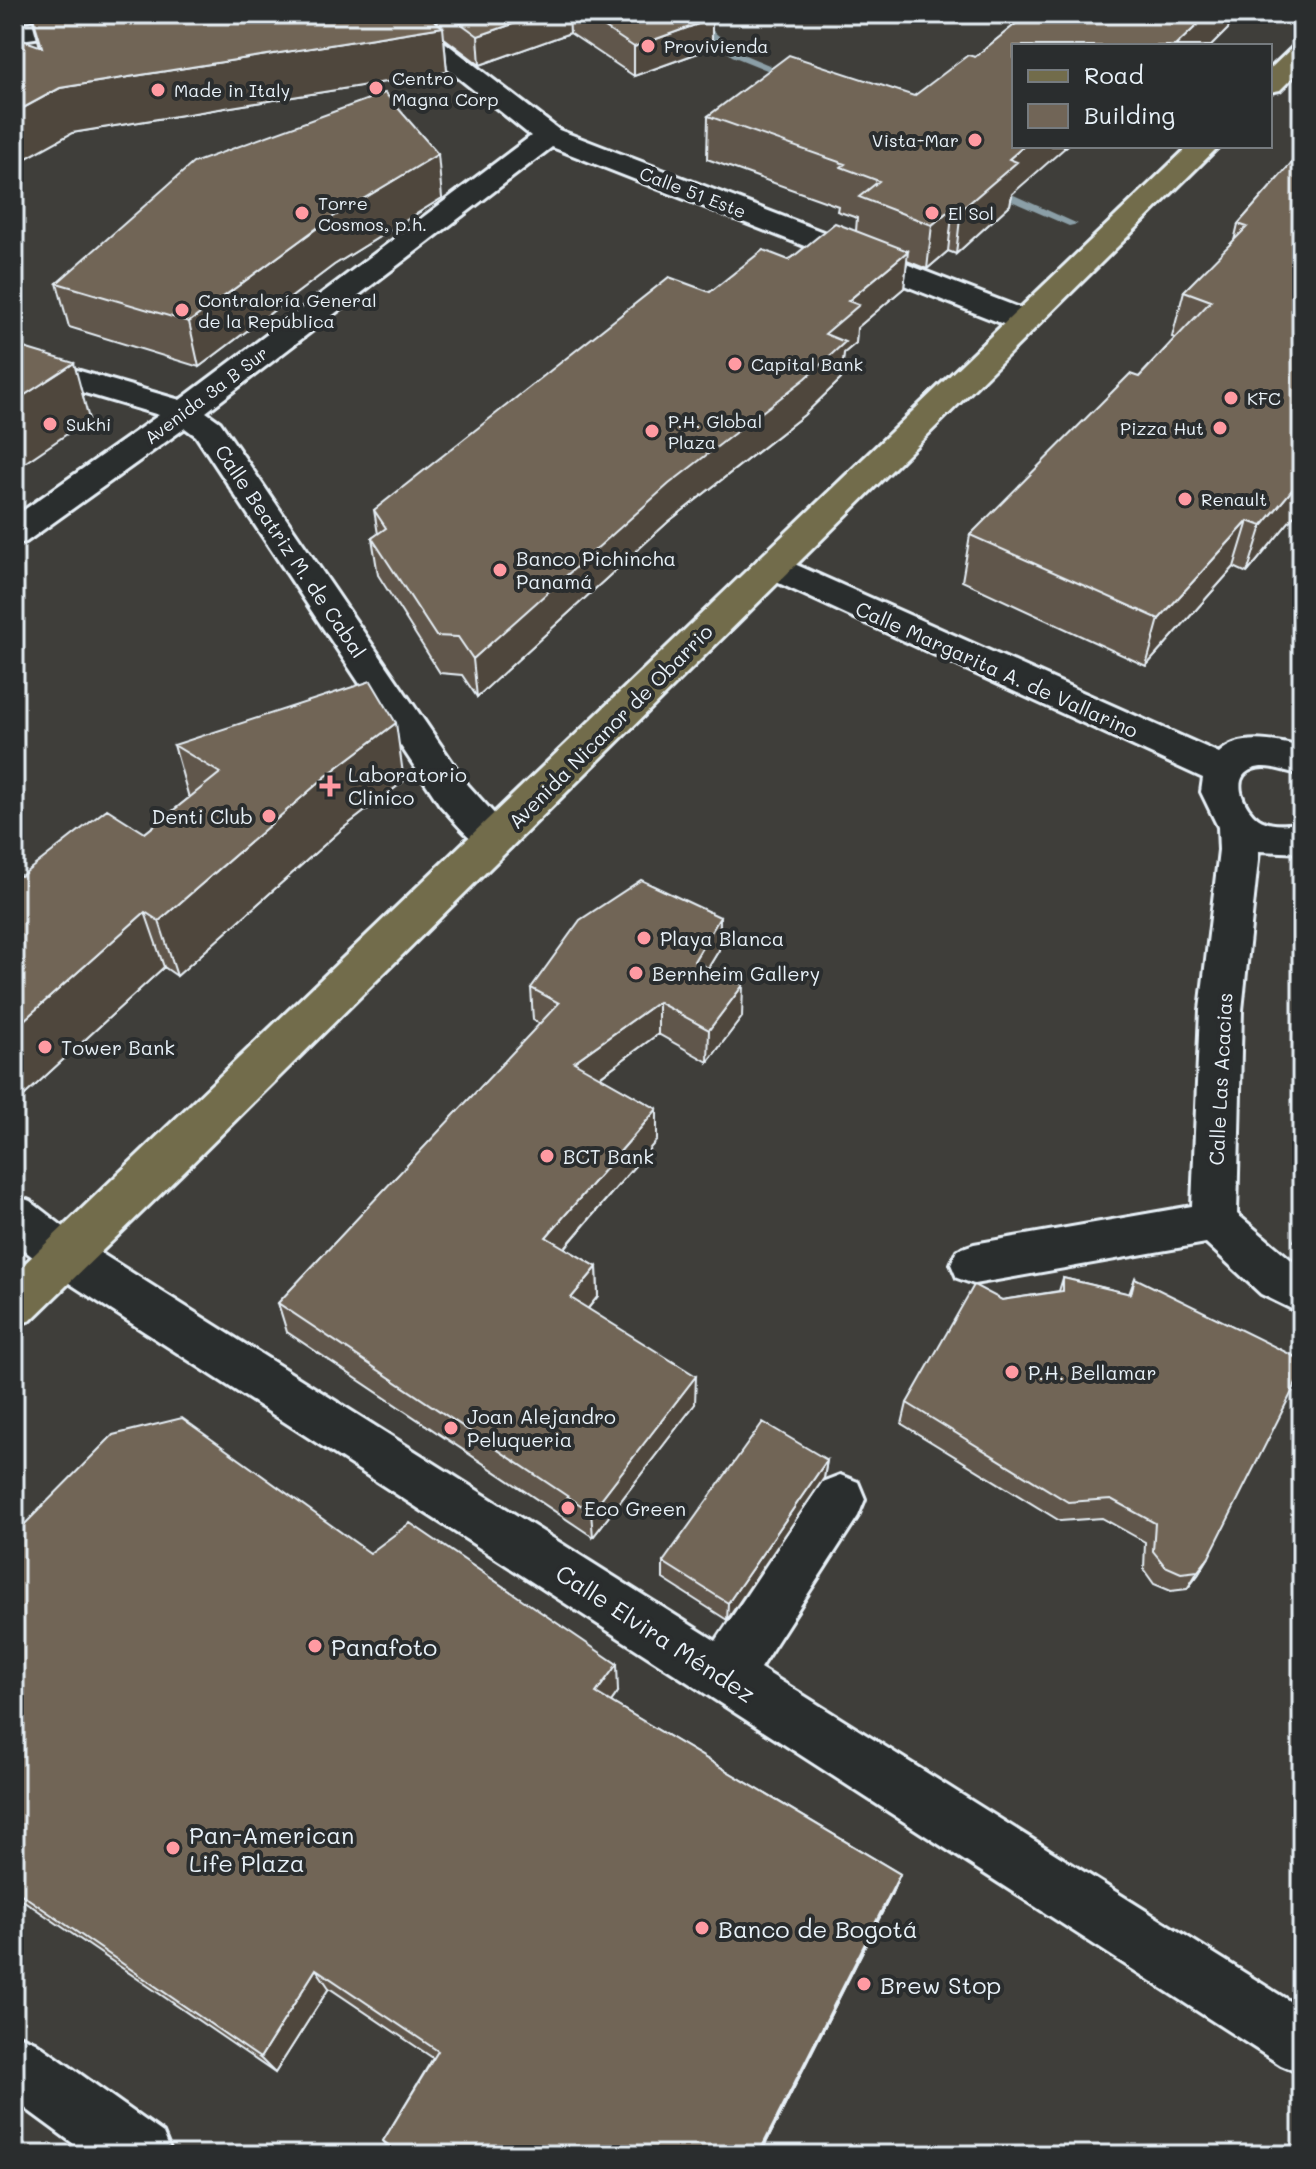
<svg xmlns="http://www.w3.org/2000/svg" width="1316" height="2169" viewBox="0 0 1316 2169" font-family="Mali,sans-serif">
  <rect width="100%" height="100%" fill="#3f3e3a"/>
  <filter id="ink" filterUnits="userSpaceOnUse"><feTurbulence type="fractalNoise" baseFrequency=".0125" numOctaves="2"/><feDisplacementMap in="SourceGraphic" scale="16" xChannelSelector="R" yChannelSelector="G"/><feConvolveMatrix kernelMatrix="1 2 1 2 8 2 1 2 1" color-interpolation-filters="sRGB"/></filter>
  <g filter="url(#ink)">
    <g fill="none" stroke-linecap="round" stroke-linejoin="round">
      <path fill="#8b9fa7" fill-rule="evenodd" d="M 682,14 L 693,14 L 738,52 L 795,76 L 787,78 L 732,56 Z
        M 988,187 L 996,187 L 1078,224 L 1069,226 L 988,191 Z"/>
      <g stroke="#e8f1f8" stroke-width="6">
        <path id="minor" d="M 92,14 L 160,14 L 147,22 L 14,41 L 14,25 Z
          M 379,14 L 408,14 L 559,130 L 1033,313 L 1038,320 L 1033,327 L 1011,327 L 552,147 L 206,412 L 220,422 L 468,785 L 516,838 L 510,848 C 479,858 460,826 440,805 L 196,436 L 185,428 L 26,542 L 14,545 L 14,517 L 159,415 L 14,372 L 14,352 L 180,400 L 531,136 Z
          M 772,554 L 1219,753 C 1240,732 1277,742 1302,747 L 1302,775 C 1287,772 1267,763 1253,769 C 1229,777 1244,809 1259,819 C 1272,827 1288,824 1302,823 L 1302,853 L 1259,851 L 1242,1010 L 1237,1214 L 1302,1269 L 1302,1314 L 1261,1294 L 1206,1243 L 974,1284 L 957,1278 L 951,1264 L 957,1250 L 974,1244 L 1192,1206 L 1200,1010 L 1219,850 L 1218,827 L 1201,792 L 1203,778 L 759,574 L 754,566 L 759,558 Z
          M 14,1195 L 30,1201 L 83,1242 L 716,1641 L 822,1482 L 840,1475 L 858,1482 L 865,1499 L 858,1516 L 760,1668 L 1302,2009 L 1302,2074 L 1281,2065 L 49,1270 L 14,1242 Z
          M 14,2033 L 35,2042 L 163,2133 L 172,2155 L 89,2155 L 14,2100 Z"/>
      </g>
      <g stroke="#e8f1f8" stroke-width="6">
        <path id="major" d="M 1302,45 L 1302,68 L 1280,90 L 1270,92 L 1270,69 L 1293,47 Z
          M 1189,146 L 1219,146 L 180,1175 L 31,1320 L 14,1326 L 14,1274 Z"/>
      </g>
      <use href="#minor" fill="#2a2d2e" fill-rule="evenodd"/>
      <use href="#major" fill="#726c4b" fill-rule="evenodd"/>
    </g>
    <path fill="#61574b" stroke="#e8f1f8" stroke-width="2" d="M 31,14 L 426,14 L 434,20 L 433,14 L 705,14 L 712,48 L 634,76 L 570,33 L 480,65 L 444,38 L 447,72 L 72,133 L 40,47 Z
      M 1028,14 L 1232,14 L 1228,29 L 1211,46 L 1014,46 L 1012,194 L 1010,205 L 956,254 L 948,251 L 927,269 L 907,261 L 904,288 L 857,328 L 856,343 L 844,353 L 841,379 L 804,415 L 668,522 L 477,697 L 462,675 L 440,673 L 378,575 L 372,538 L 378,534 L 374,510 L 710,292 L 856,231 L 857,218 L 837,211 L 838,206 L 707,159 L 708,116 L 914,96 L 975,57 Z
      M 1302,151 L 1302,506 L 1247,573 L 1234,567 L 1146,666 L 962,581 L 970,535 L 1139,377 L 1175,338 L 1172,337 L 1184,291 L 1234,241 L 1238,224 Z
      M 442,198 L 334,265 L 199,367 L 69,327 L 57,283 Z
      M 174,745 L 404,781 L 342,829 L 177,976 L 164,967 L 14,1105 L 14,872 L 21,876 L 145,833 L 189,798 Z
      M 720,917 L 719,950 L 708,968 L 742,1017 L 708,1062 L 658,1034 L 600,1077 L 657,1109 L 657,1140 L 565,1248 L 597,1267 L 598,1296 L 588,1309 L 695,1404 L 593,1537 L 287,1332 L 278,1303 L 540,1024 L 533,1020 L 531,988 Z
      M 1302,1221 L 1302,1244 L 1294,1241 Z
      M 1063,1278 L 1129,1294 L 1135,1278 L 1209,1557 L 1198,1575 L 1187,1589 L 1171,1591 L 1154,1584 L 1144,1570 L 1145,1542 L 1102,1518 L 1060,1521 L 902,1424 L 907,1403 L 1002,1300 L 1059,1291 Z
      M 827,1460 L 824,1478 L 727,1620 L 663,1579 L 663,1562 Z
      M 14,1535 L 370,1553 L 618,1692 L 611,1702 L 900,1874 L 891,1895 L 760,2155 L 394,2155 L 383,2141 L 433,2058 L 329,1988 L 275,2073 L 14,1894 Z"/>
    <path fill="#4f473d" stroke="#e8f1f8" stroke-width="2" d="M 542,14 L 569,14 L 570,33 L 480,65 L 478,36 Z
      M 1209,14 L 1232,14 L 1228,29 L 1211,46 L 1175,46 Z
      M 712,19 L 712,48 L 634,76 L 634,47 Z
      M 443,27 L 447,72 L 72,133 L 14,165 L 14,113 L 60,88 Z
      M 1024,146 L 1067,146 L 1012,194 L 1010,205 L 956,254 L 961,210 L 1009,159 Z
      M 438,154 L 442,198 L 334,265 L 199,367 L 189,322 L 328,220 Z
      M 953,207 L 948,251 L 927,269 L 932,225 Z
      M 908,251 L 904,288 L 857,328 L 856,343 L 844,353 L 841,379 L 804,415 L 668,522 L 477,697 L 473,659 L 825,334 L 848,301 Z
      M 74,363 L 89,419 L 14,470 L 14,402 Z
      M 1302,478 L 1302,506 L 1247,573 L 1262,526 Z
      M 1248,521 L 1234,567 L 1146,666 L 1159,619 Z
      M 396,723 L 404,781 L 342,829 L 177,976 L 159,921 L 331,772 Z
      M 145,912 L 164,967 L 14,1105 L 14,1029 Z
      M 720,917 L 719,950 L 693,993 L 694,961 Z
      M 743,985 L 742,1017 L 708,1062 L 709,1030 Z
      M 658,1002 L 658,1034 L 576,1094 L 574,1062 Z
      M 657,1109 L 657,1140 L 549,1266 L 546,1237 Z
      M 597,1267 L 598,1296 L 573,1327 L 571,1298 Z
      M 696,1376 L 695,1404 L 593,1537 L 591,1512 Z
      M 827,1460 L 824,1478 L 727,1620 L 728,1603 Z
      M 1209,1557 L 1198,1575 L 1187,1589 L 1198,1571 Z
      M 617,1664 L 618,1692 L 598,1720 L 596,1693 Z
      M 900,1874 L 891,1895 L 760,2155 L 758,2155 Z
      M 316,1969 L 329,1988 L 275,2073 L 260,2058 Z"/>
    <path fill="#716557" stroke="#e8f1f8" stroke-width="2" d="M 32,14 L 426,14 L 443,27 L 60,88 L 14,113 L 14,37 L 42,47 Z
      M 448,14 L 542,14 L 478,36 Z
      M 584,14 L 705,14 L 712,19 L 634,47 Z
      M 1028,14 L 1209,14 L 1175,46 L 1014,46 L 1014,146 L 1024,146 L 1009,159 L 1017,162 L 961,210 L 953,207 L 932,225 L 859,197 L 879,181 L 841,167 L 845,164 L 708,116 L 789,55 L 914,96 L 968,55 L 975,57 Z
      M 385,93 L 438,154 L 328,220 L 189,322 L 57,283 L 193,163 Z
      M 1302,151 L 1302,345 L 1296,352 L 1302,354 L 1302,478 L 1262,526 L 1248,521 L 1159,619 L 970,535 L 1130,374 L 1139,377 L 1211,301 L 1184,291 L 1247,227 L 1238,224 Z
      M 835,223 L 908,251 L 848,301 L 859,305 L 825,334 L 845,342 L 806,378 L 669,484 L 473,659 L 458,637 L 436,636 L 372,538 L 386,528 L 374,510 L 669,277 L 710,292 L 763,250 L 789,260 Z
      M 14,345 L 74,363 L 14,402 Z
      M 371,681 L 396,723 L 331,772 L 159,921 L 145,912 L 14,1029 L 14,872 L 21,876 L 107,809 L 145,833 L 220,773 L 174,745 Z
      M 641,880 L 720,917 L 694,961 L 743,985 L 709,1030 L 658,1002 L 574,1062 L 657,1109 L 546,1237 L 597,1267 L 571,1298 L 696,1376 L 591,1512 L 278,1303 L 559,1003 L 531,988 L 580,920 Z
      M 1063,1278 L 1131,1294 L 1135,1278 L 1302,1360 L 1302,1372 L 1209,1557 L 1198,1571 L 1181,1573 L 1165,1566 L 1153,1551 L 1155,1523 L 1111,1499 L 1068,1502 L 907,1403 L 974,1285 L 1002,1300 L 1063,1291 Z
      M 182,1418 L 370,1553 L 410,1523 L 617,1664 L 596,1693 L 900,1874 L 758,2155 L 402,2155 L 383,2141 L 438,2051 L 316,1969 L 260,2058 L 14,1889 L 14,1535 L 113,1435 Z
      M 763,1422 L 827,1460 L 728,1603 L 663,1562 Z"/>
  </g>
  <g fill="#ff9aa2" stroke="#2a2d2e" stroke-width="3">
    <circle cx="648" cy="46" r="8"/>
    <circle cx="376" cy="88" r="8"/>
    <circle cx="158" cy="90" r="8"/>
    <circle cx="975" cy="140" r="8"/>
    <circle cx="302" cy="213" r="8"/>
    <circle cx="932" cy="213" r="8"/>
    <circle cx="182" cy="310" r="8"/>
    <circle cx="735" cy="364" r="8"/>
    <circle cx="1231" cy="398" r="8"/>
    <circle cx="50" cy="424" r="8"/>
    <circle cx="1220" cy="428" r="8"/>
    <circle cx="652" cy="431" r="8"/>
    <circle cx="1185" cy="499" r="8"/>
    <circle cx="500" cy="570" r="8"/>
    <path d="M326 774h8v8h8v8h-8v8h-8v-8h-8v-8h8z"/>
    <circle cx="269" cy="816" r="8"/>
    <circle cx="644" cy="938" r="8"/>
    <circle cx="636" cy="973" r="8"/>
    <circle cx="45" cy="1047" r="8"/>
    <circle cx="547" cy="1156" r="8"/>
    <circle cx="1012" cy="1372" r="8"/>
    <circle cx="451" cy="1428" r="8"/>
    <circle cx="568" cy="1508" r="8"/>
    <circle cx="315" cy="1646" r="8"/>
    <circle cx="173" cy="1848" r="8"/>
    <circle cx="702" cy="1928" r="8"/>
    <circle cx="864" cy="1984" r="8"/>
  </g>
  <g text-anchor="middle" dominant-baseline="central" stroke-width="8" stroke-linejoin="round" paint-order="stroke">
    <g font-size="18" fill="#e8f1f8" stroke="#2a2d2e" text-anchor="start">
      <text x="664" y="46">Provivienda</text>
      <text x="392" y="78">Centro<tspan x="392" dy="21">Magna Corp</tspan></text>
      <text x="174" y="90">Made in Italy</text>
      <text x="959" y="140" text-anchor="end">Vista-Mar</text>
      <text x="318" y="203">Torre<tspan x="318" dy="21">Cosmos, p.h.</tspan></text>
      <text x="948" y="213">El Sol</text>
      <text x="198" y="300">Contraloría General<tspan x="198" dy="21">de la República</tspan></text>
      <text x="751" y="364">Capital Bank</text>
      <text x="1247" y="398">KFC</text>
      <text x="668" y="421">P.H. Global<tspan x="668" dy="21">Plaza</tspan></text>
      <text x="66" y="424">Sukhi</text>
      <text x="1204" y="428" text-anchor="end">Pizza Hut</text>
      <text x="1201" y="499">Renault</text>
    </g>
    <g font-size="18" fill="#e8f1f8" stroke="#2a2d2e">
      <text transform="translate(693 192) rotate(21)">Calle 51 Este</text>
      <text transform="translate(206 395) rotate(-37)">Avenida 3a B Sur</text>
    </g>
    <g font-size="20" fill="#e8f1f8" stroke="#2a2d2e">
      <text transform="translate(291 551) rotate(56)">Calle Beatriz M. de Cabal</text>
      <text transform="translate(997 669) rotate(24)">Calle Margarita A. de Vallarino</text>
      <text transform="translate(610 726) rotate(-45)">Avenida Nicanor de Obarrio</text>
      <text transform="translate(1220 1079) rotate(-87)">Calle Las Acacias</text>
    </g>
    <g font-size="20" fill="#e8f1f8" stroke="#2a2d2e" text-anchor="start">
      <text x="516" y="558">Banco Pichincha<tspan x="516" dy="23">Panamá</tspan></text>
      <text x="348" y="774">Laboratorio<tspan x="348" dy="23">Clinico</tspan></text>
      <text x="253" y="816" text-anchor="end">Denti Club</text>
      <text x="660" y="938">Playa Blanca</text>
      <text x="652" y="973">Bernheim Gallery</text>
      <text x="61" y="1047">Tower Bank</text>
      <text x="563" y="1156">BCT Bank</text>
      <text x="1028" y="1372">P.H. Bellamar</text>
      <text x="467" y="1416">Joan Alejandro<tspan x="467" dy="23">Peluqueria</tspan></text>
      <text x="584" y="1508">Eco Green</text>
    </g>
    <g font-size="24" fill="#e8f1f8" stroke="#2a2d2e">
      <text transform="translate(656 1633) rotate(33)">Calle Elvira Méndez</text>
    </g>
    <g font-size="24" fill="#e8f1f8" stroke="#2a2d2e" text-anchor="start">
      <text x="331" y="1646">Panafoto</text>
      <text x="189" y="1834">Pan-American<tspan x="189" dy="28">Life Plaza</tspan></text>
      <text x="718" y="1928">Banco de Bogotá</text>
      <text x="880" y="1984">Brew Stop</text>
    </g>
  </g>
  <rect width="1316" height="2169" fill="none" stroke="#2a2d2e" stroke-width="48"/>
  <rect x="24" y="24" width="1268" height="2121" fill="none" stroke="#e8f1f8" stroke-width="3" filter="url(#ink)"/>
  <rect x="1012" y="44" width="260" height="104" fill="#2a2d2e" stroke="#767b7f" stroke-width="2"/>
  <rect x="1028" y="70" width="40" height="12" fill="#726c4b" stroke="#767b7f" stroke-width="2"/>
  <text x="1084" y="84" font-size="24" fill="#e8f1f8">Road</text>
  <rect x="1028" y="104" width="40" height="24" fill="#716557" stroke="#767b7f" stroke-width="2"/>
  <text x="1084" y="124" font-size="24" fill="#e8f1f8">Building</text>
</svg>
